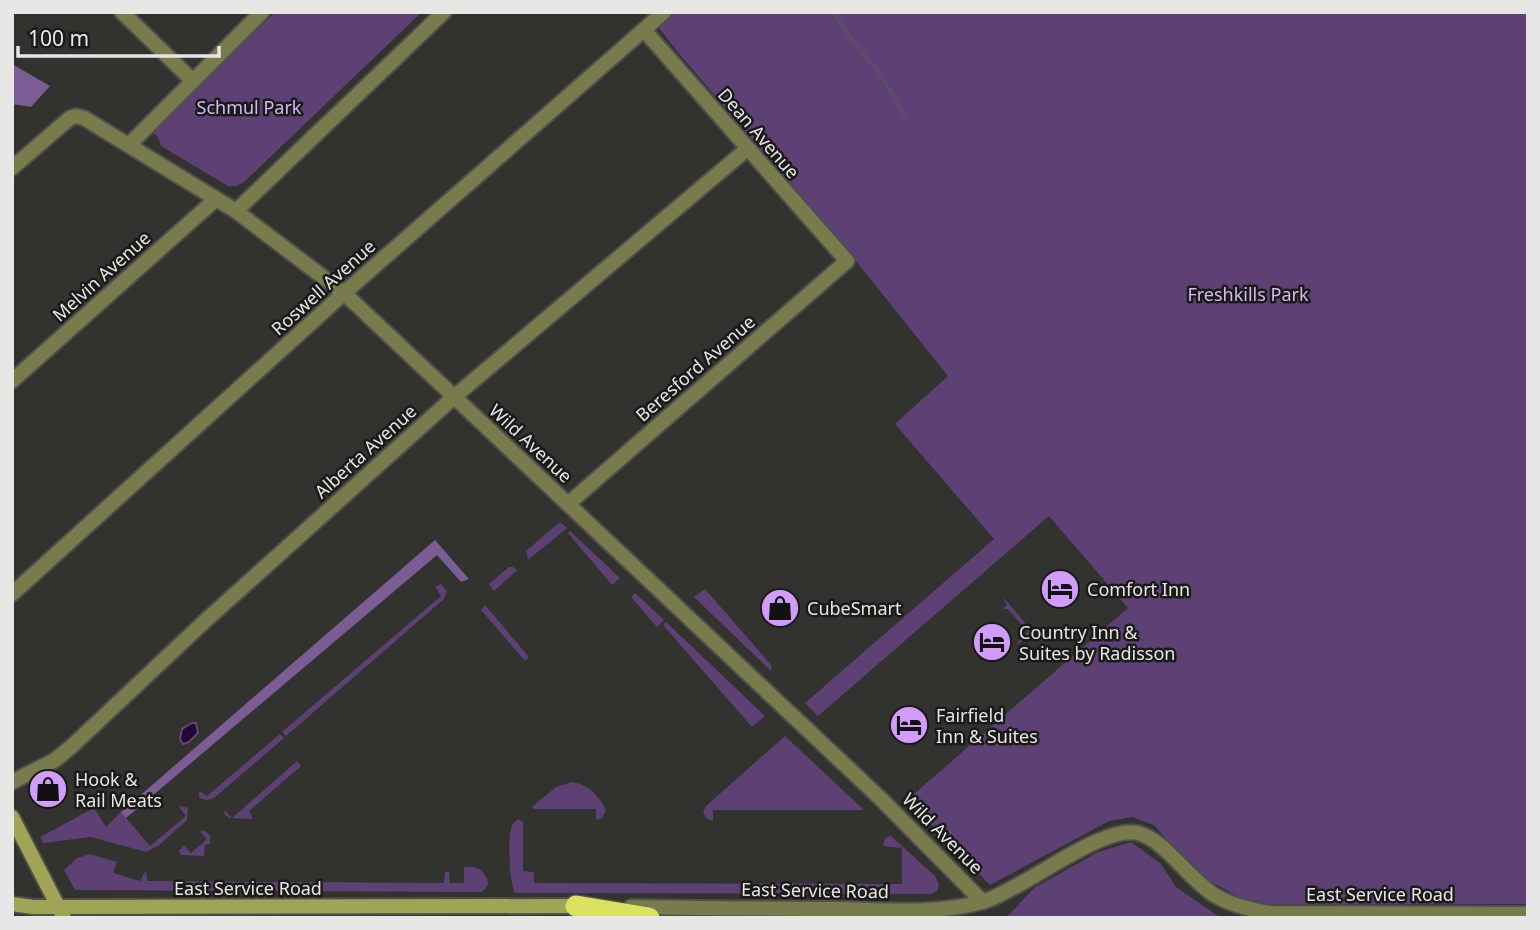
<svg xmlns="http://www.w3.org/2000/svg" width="1540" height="930" viewBox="0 0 1540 930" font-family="'Noto Sans',sans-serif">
  <rect width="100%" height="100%" fill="#32322f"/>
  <path fill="#5e4174" d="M 275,12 L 422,12 L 243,183 L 236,186 L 228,186 L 161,146 L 158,137 L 151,131 Z
    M 668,12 L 1528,12 L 1528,904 L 1265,904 L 1239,897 L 1206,879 L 1186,862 L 1154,825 L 1132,817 L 1109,821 L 990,885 L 907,800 L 1128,608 L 1049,516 L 818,716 L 805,703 L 994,539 L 895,424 L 948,376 L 856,261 L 676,50 L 659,28 L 664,16 Z
    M 560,522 L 567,528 L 528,560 L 526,551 Z
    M 570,531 L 620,578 L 612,585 L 568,533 Z
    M 509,567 L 513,567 L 517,570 L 494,591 L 489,584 Z
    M 441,584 L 447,591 L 444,599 L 286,736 L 282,732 L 441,596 L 436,588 L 436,586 Z
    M 705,589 L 772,666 L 771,671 L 694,597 Z
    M 635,593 L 664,620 L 657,627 L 631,597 Z
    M 1003,597 L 1039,639 L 1039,641 L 1031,633 L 1018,644 L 1017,642 L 1028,632 L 1008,609 L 1003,609 L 1007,605 Z
    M 485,605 L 529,657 L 525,661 L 481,610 Z
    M 666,622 L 765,716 L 752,727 L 663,625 Z
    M 280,734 L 284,738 L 214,798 L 207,800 L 199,798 L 199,791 L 207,796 Z
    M 785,736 L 864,810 L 713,810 L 713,821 L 706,818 L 703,811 L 706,806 Z
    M 297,761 L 301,766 L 249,811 L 253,819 L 230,818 L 225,815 L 224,810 L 232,818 Z
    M 572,782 C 588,784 599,796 606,810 L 602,818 L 596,820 L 596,809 L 534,809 L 532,807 L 556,787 Z
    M 181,806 L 188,808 L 187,820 L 158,846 L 146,852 L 91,837 L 43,843 L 40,837 L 94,808 L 106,827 L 121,812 L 150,846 L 186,816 L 179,807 Z
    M 518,819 L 523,822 L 523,871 L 534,872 L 534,883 L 902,884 L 902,848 L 883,846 L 885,838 L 891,836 L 935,876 L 939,885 L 937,891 L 931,894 L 515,893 C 509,882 508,841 511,829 C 512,824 514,823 518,819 Z
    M 204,830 L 210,836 L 210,844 L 205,845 L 204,856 L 181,855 L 179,851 L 184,845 L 191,853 L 207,839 L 200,832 Z
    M 1131,842 L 1161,864 L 1176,887 L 1221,918 L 1006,918 L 1034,888 L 1098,852 Z
    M 90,854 L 117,862 L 113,873 L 140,881 L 146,870 L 147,881 L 444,883 L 445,872 L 449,871 L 450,883 L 464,883 L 464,867 L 474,867 L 481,870 L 487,878 L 488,885 L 482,892 L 75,890 L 64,870 L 77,858 Z"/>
  <path fill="#7b5c94" d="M 12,64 L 50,86 L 31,107 L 12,104 Z
    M 435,540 L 469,579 L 461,582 L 437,555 L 126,818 L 121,812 Z"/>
  <path fill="#260638" stroke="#604a6c" stroke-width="2" d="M 192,723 L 196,723 L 198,733 L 189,742 L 183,744 L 180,739 L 182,729 Z"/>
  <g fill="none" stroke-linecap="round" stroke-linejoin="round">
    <path stroke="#604a6c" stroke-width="4.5" d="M 834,12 L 848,35 L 880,74 L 907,120"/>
    <g stroke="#4f4f4c" stroke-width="18">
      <path id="minor" d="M 122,12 L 193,81
        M 130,144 L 262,12
        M 12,168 L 70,118 L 76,116 L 84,118 L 236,211 L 344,293 L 881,799 L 983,902
        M 236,211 L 444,12
        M 12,381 L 216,199
        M 568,504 L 847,261 L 644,30
        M 12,594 L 344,293 L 664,12
        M 12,782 L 55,760 L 71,747 L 204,622 L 454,397 L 747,149
        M 631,907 C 700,908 769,909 838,909 C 886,910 939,915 985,901 C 1025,888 1103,824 1138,833 C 1164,839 1191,882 1216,896 C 1233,906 1252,910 1271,913 L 1528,914"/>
    </g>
    <g stroke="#4f4f4c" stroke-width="18">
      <path id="secondary" d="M 12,817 L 64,918
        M 12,904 L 33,907 L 576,906"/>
    </g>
    <g stroke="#4f4f4c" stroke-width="24">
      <path id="motorway" d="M 576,906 L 649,918"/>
    </g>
    <use href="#minor" stroke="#787c4c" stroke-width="14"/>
    <use href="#secondary" stroke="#a0a555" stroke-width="14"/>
    <use href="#motorway" stroke="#dbe260" stroke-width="21"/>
  </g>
  <defs>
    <g id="hotel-disc" transform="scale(2.0125)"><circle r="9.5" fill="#d29cfd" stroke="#1a1a18"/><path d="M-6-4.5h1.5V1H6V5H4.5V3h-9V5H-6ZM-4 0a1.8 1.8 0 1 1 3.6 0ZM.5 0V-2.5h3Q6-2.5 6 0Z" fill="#111"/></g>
    <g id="shop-disc" transform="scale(2.0125)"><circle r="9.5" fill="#d29cfd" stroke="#1a1a18"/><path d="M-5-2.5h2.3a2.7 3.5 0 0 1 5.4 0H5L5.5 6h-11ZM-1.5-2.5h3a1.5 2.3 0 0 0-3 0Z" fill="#111"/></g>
  </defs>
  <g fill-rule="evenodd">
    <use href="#hotel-disc" x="1060" y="589"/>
    <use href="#shop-disc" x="780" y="608"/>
    <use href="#hotel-disc" x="992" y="642"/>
    <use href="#hotel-disc" x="909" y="725"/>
    <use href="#shop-disc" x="48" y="789"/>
  </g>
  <g text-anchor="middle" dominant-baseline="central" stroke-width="5" stroke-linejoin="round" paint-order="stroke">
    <g font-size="18" fill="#dbb7f9" stroke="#1a1a18">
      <text x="249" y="107">Schmul Park</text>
      <text x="1248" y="294">Freshkills Park</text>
    </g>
    <g font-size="18" fill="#e7e7e5" stroke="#1a1a18">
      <text transform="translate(759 133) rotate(49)">Dean Avenue</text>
      <text transform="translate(101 276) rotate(-42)">Melvin Avenue</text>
      <text transform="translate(323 287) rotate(-42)">Roswell Avenue</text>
      <text transform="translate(695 368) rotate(-41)">Beresford Avenue</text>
      <text transform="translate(531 443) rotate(43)">Wild Avenue</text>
      <text transform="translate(365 451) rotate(-42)">Alberta Avenue</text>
      <text transform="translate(943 833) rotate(45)">Wild Avenue</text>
      <text x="248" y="888">East Service Road</text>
      <text transform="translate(815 890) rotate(1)">East Service Road</text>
      <text x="1380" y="894">East Service Road</text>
    </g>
    <g font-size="18" fill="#e7e7e5" stroke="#1a1a18" text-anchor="start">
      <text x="1087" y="589">Comfort Inn</text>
      <text x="807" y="608">CubeSmart</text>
      <text x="1019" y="632">Country Inn &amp;<tspan x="1019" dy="21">Suites by Radisson</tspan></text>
      <text x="936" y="715">Fairfield<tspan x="936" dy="21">Inn &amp; Suites</tspan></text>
      <text x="75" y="779">Hook &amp;<tspan x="75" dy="21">Rail Meats</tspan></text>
    </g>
  </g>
  <rect width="1540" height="930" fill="none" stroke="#e7e7e5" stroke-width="28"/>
  <path d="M18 46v10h201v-10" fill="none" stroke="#e7e7e5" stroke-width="3.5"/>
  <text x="28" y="46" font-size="21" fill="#e7e7e5" stroke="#1a1a18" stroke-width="5" paint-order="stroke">100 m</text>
</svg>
